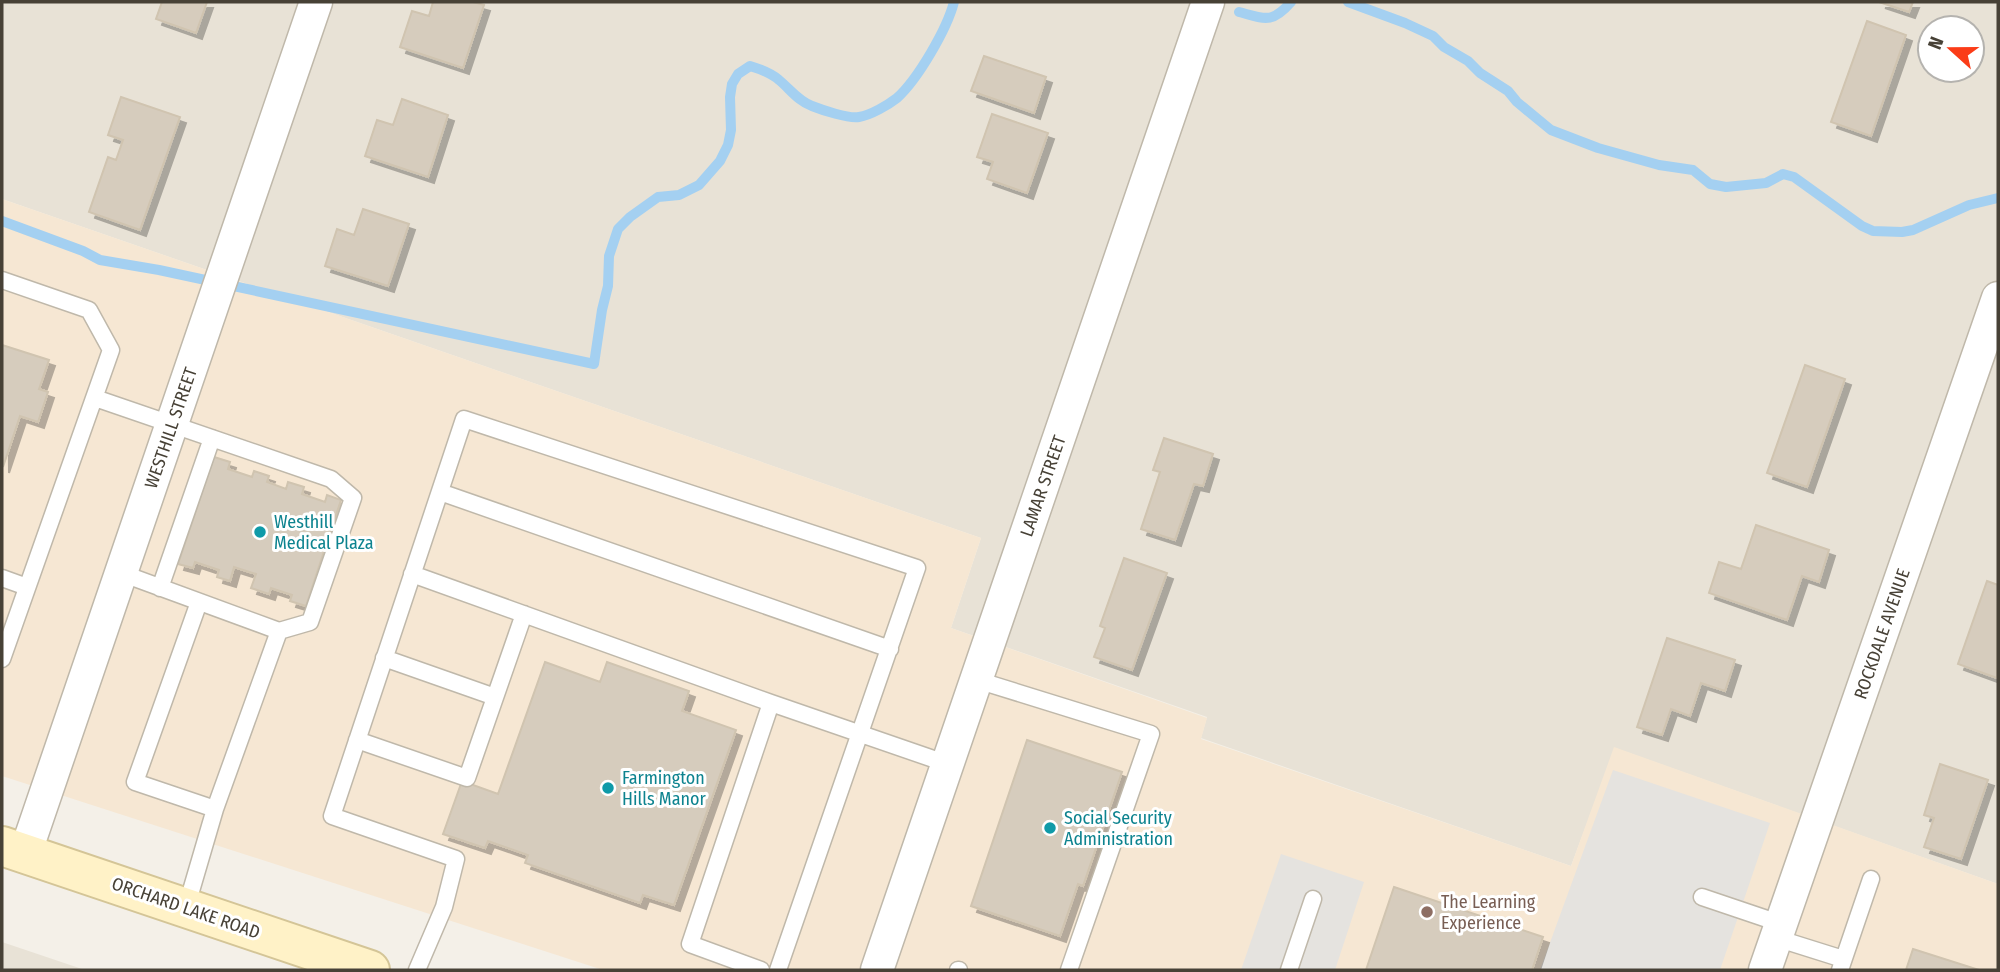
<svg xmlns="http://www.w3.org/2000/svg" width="2000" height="972" viewBox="0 0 2000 972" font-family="'Fira Sans Condensed',sans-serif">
  <defs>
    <filter id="shadow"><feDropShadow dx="6" dy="6" stdDeviation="0" flood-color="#0004"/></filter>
  </defs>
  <rect width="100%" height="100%" fill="#f4f0e8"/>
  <path fill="#e8e2d6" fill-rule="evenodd" d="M 2,2 L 1998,2 L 1998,884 L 1615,748 L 1571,866 L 1201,738 L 1207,717 L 951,628 L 981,538 L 2,199 ZM 1930,28 L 1972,28 L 1972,70 L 1930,70 Z
    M 2,942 L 85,970 L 2,970 Z"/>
  <path fill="#f6e7d3" d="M 2,199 L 981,538 L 951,628 L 1207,718 L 1201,739 L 1571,866 L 1614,747 L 1998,884 L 1998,970 L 603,970 L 2,776 Z"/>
  <path fill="#e5e3df" d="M 1613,770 L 1770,823 L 1720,970 L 1540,970 Z
    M 1281,854 L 1364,882 L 1335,970 L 1241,970 Z"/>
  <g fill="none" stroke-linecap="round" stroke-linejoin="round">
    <path stroke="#a4d0f1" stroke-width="10" d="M 1348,2 L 1405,23 L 1433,36 L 1444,47 L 1468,61 L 1480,73 L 1508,91 L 1517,102 L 1551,130 L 1598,148 L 1659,165 L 1693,170 L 1710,184 L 1726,187 L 1766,183 L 1783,174 L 1794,177 L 1862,226 L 1873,231 L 1902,232 L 1913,230 L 1969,205 L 1998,198
      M 1239,12 C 1265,19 1272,24 1291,2
      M 2,221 L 83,251 L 100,260 L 159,270 L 594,364 L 602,310 L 608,286 L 609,256 L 618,229 L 630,217 L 658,197 L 679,195 L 699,185 L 720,161 L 728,145 L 731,130 L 730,97 L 732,84 L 738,74 L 750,66 C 760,69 771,73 779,80 C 790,89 798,101 812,106 C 822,110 849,119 859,117 C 871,115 888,105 897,98 C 918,79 947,29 954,2"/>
  </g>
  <path fill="#d6ccbd" stroke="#d0c4b0" stroke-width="2" filter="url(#shadow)" d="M 162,2 L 207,2 L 196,33 L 156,19 Z
    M 433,2 L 473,2 L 484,5 L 463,68 L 400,47 L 412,11 L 429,16 Z
    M 1879,2 L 1913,2 L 1909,12 Z
    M 1867,21 L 1906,35 L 1871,136 L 1831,122 Z
    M 984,56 L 1046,77 L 1034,113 L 971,91 Z
    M 121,97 L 180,117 L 140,230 L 89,212 L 108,157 L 116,160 L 123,140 L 108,135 Z
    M 402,99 L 448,115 L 428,177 L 365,156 L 377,120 L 393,125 Z
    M 992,114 L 1048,133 L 1027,193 L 987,179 L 993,162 L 977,157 Z
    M 363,209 L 409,224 L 388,286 L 325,266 L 337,229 L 354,235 Z
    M 2,345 L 49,360 L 39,389 L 48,392 L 38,422 L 20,416 L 3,467 Z
    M 1805,365 L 1845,379 L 1807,487 L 1767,473 Z
    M 1164,438 L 1213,454 L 1203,486 L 1194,484 L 1175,540 L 1141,529 L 1160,472 L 1153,470 Z
    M 214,457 L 230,462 L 228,469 L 252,477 L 254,471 L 269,476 L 267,482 L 286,489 L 288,482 L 304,487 L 302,494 L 325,502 L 327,495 L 341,500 L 306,606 L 290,601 L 292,595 L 271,588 L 269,594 L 251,588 L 256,574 L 234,567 L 230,581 L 217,577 L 219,570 L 195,562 L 193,568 L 178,564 Z
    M 1756,525 L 1829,550 L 1819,582 L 1802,576 L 1787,620 L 1709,593 L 1719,562 L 1741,569 Z
    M 1124,558 L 1167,573 L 1132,670 L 1094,657 L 1105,628 L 1100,626 Z
    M 1987,581 L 1998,585 L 1997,678 L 1958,664 Z
    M 1667,638 L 1735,660 L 1725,691 L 1701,683 L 1690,716 L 1671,709 L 1662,735 L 1637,727 Z
    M 545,662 L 600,682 L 607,662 L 689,691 L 682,711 L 736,730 L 674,905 L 643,895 L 640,903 L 525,863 L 528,855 L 488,841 L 485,848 L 443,834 L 462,781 L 498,794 Z
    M 1027,740 L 1122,772 L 1083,886 L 1078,884 L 1060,936 L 971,906 Z
    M 1940,764 L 1988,780 L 1961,859 L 1924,847 L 1934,818 L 1924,815 Z
    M 1394,887 L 1543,937 L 1532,970 L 1366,970 Z
    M 1913,949 L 1979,970 L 1906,970 Z"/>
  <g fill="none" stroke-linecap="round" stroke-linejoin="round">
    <g stroke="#bfb8aa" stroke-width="19">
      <path id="lane" d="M 2,280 L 89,310 L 111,350 L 2,659
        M 95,398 L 331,479 L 353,498 L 310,622 L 279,631 L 215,809 L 186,908
        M 440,492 L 890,649
        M 121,573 L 279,631
        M 412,574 L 771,703 L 948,764
        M 2,578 L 27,587
        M 160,588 L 212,438
        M 199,602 L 135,782 L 215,809
        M 384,658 L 495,697
        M 977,680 L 1151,734 L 1069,970
        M 357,740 L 467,778 L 524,614
        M 1702,897 L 1782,924
        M 1776,938 L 1843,959
        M 417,970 L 444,907 L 456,859 L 332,816 L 464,419 L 917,568 L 778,970
        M 761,970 L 690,944 L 771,703
        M 958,970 L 959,970
        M 1289,970 L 1313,899
        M 1840,970 L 1871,879"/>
    </g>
    <g stroke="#bfb8aa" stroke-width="35">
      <path id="street" d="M 25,854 L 316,2
        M 877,970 L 1208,2
        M 1765,970 L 1998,298"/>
    </g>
    <g stroke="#d4c597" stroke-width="42">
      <path id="secondary" d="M 2,846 L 370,970"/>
    </g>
    <use href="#lane" stroke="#fff" stroke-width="16"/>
    <use href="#street" stroke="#fff" stroke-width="32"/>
    <use href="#secondary" stroke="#fff2c7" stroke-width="38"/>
  </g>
  <g fill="#0f9aa8" stroke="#fff" stroke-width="2.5">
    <circle cx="260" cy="532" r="7"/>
    <circle cx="608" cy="788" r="7"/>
    <circle cx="1050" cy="828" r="7"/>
  </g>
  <circle fill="#8d6e63" stroke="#fff" stroke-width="2.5" cx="1427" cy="912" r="7"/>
  <g text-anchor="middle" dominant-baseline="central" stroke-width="6" stroke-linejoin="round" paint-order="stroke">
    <g font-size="18" fill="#474136" stroke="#fff">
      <text transform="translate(171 428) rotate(-71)">WESTHILL STREET</text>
      <text transform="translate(1043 486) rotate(-71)">LAMAR STREET</text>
      <text transform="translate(1882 634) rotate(-71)">ROCKDALE AVENUE</text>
      <text transform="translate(186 908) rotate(19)">ORCHARD LAKE ROAD</text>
    </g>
    <g font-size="18" fill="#0d838f" stroke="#fff" text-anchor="start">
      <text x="274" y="522">Westhill<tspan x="274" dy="21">Medical Plaza</tspan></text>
      <text x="622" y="778">Farmington<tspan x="622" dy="21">Hills Manor</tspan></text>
      <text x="1064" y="818">Social Security<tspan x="1064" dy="21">Administration</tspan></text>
    </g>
    <g font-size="18" fill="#785e54" stroke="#fff" text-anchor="start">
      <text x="1441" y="902">The Learning<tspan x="1441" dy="21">Experience</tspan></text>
    </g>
  </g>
  <rect width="2000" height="972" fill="none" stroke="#474136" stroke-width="7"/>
  <g transform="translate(1951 49) rotate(291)"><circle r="33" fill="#ffffff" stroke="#b5b3af" stroke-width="2"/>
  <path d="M0-5L12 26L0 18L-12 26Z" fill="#fb3c18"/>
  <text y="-10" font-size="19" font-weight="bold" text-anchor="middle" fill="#474136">N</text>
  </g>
</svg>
